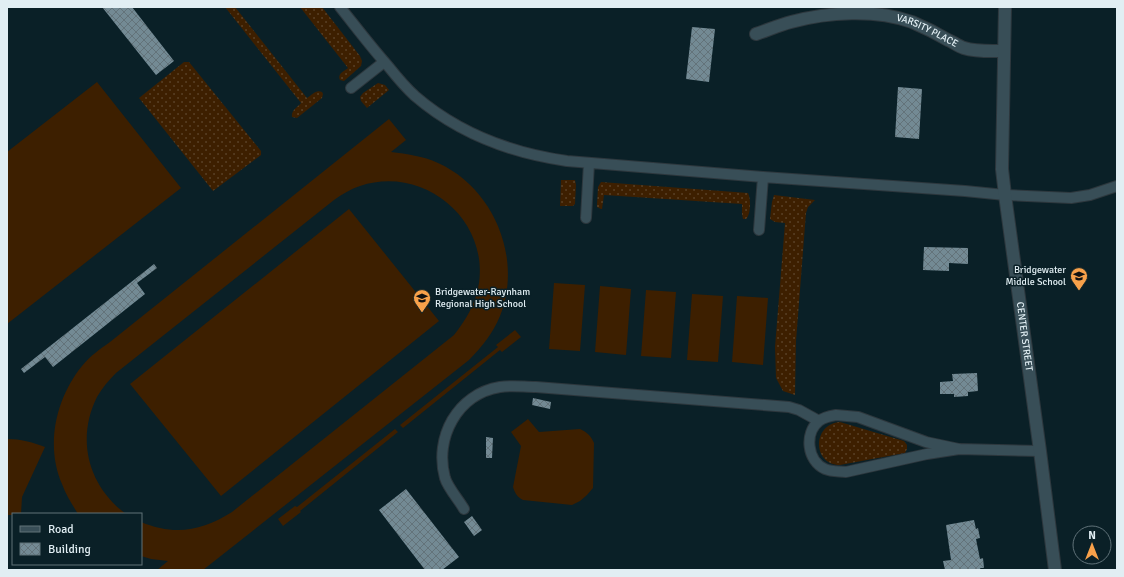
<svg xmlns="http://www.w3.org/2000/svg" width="1124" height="577" viewBox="0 0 1124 577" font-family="Signika,sans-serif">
  <defs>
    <pattern id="grass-dots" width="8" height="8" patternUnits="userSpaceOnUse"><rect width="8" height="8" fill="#3d1f00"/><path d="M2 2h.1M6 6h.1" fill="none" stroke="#594026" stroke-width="1.8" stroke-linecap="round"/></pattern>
    <pattern id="building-cross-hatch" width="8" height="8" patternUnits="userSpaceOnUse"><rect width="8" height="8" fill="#738a94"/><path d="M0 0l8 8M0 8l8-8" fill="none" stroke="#63737a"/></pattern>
  </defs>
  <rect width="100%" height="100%" fill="#0a2027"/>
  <path fill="url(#grass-dots)" d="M 225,7 L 235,7 L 307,98 C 312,95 316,89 322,92 L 323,94 L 322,98 L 297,118 L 292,117 C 291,110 297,108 301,103 Z
    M 300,7 L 322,7 L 360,56 L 362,61 L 361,66 L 344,81 L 340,80 C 337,74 344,71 348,68 Z
    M 184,62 L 189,62 L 261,151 L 261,155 L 213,191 L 139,98 Z
    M 378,83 L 385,85 L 389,90 L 367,108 L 361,101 L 360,97 L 363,93 Z
    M 561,180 L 575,180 L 576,185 L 575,204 L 573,206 L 560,206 Z
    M 601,182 L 748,193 C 751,199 751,214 746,219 L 743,219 L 742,214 L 742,204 L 604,195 L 602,209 L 601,209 L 597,207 L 597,205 L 598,187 Z
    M 774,195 L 815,200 L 808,207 L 806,213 L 796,341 L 795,395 L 783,391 L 776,378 L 775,347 L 785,223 L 775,222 L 770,219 L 772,202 Z
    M 840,422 L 904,441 L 907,445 L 907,449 L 905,453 L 840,465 C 812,465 812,424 840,422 Z"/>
  <path fill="#3d1f00" d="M 97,82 L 181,188 L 7,324 L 7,152 Z
    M 389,119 L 406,140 L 391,152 C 407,154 423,156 438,163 C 494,188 523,259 500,316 C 493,333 482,347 469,360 L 203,570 L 157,570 L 168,561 L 151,559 L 141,556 L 141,522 C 175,536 202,531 232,512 L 454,335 C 466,320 476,303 479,283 C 488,218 423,165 360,186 C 351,189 342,194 334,200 L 116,373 C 109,380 102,388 97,397 C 76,439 88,486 126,514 L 78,514 C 72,504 66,495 62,484 C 45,445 56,398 82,366 C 90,356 100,349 110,342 Z
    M 349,209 L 439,321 L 221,496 L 130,384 Z
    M 554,283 L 585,285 L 580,351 L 549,349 Z
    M 600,286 L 631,289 L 626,355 L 595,352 Z
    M 646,290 L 676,292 L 671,358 L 641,356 Z
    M 692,294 L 723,296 L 718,362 L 687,360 Z
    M 737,296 L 768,298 L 763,365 L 732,362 Z
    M 515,330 L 521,337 L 502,352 L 500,350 L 403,428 L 400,425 L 498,347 L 496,345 Z
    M 528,419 L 539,432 L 580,429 C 587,432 591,436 594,443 L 593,488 L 587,495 L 580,501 L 572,505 L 523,500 C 517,497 515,493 513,487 L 521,446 L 511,432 Z
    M 395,429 L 398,432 L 300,511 L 301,512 L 283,526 L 278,519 L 295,506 L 297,507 Z
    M 7,439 C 21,439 32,442 45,447 L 22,497 L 21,514 L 13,514 L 13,515 L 7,515 Z"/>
  <path fill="url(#building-cross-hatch)" d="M 102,7 L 132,7 L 174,61 L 156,75 Z
    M 692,27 L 715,29 L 709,82 L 686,79 Z
    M 898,87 L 922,89 L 919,139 L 895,137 Z
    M 924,247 L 968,248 L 968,264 L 949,263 L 949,271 L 923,270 Z
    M 154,264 L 157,268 L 137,283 L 145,294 L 53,367 L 45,357 L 24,373 L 21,369 Z
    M 977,373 L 978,391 L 968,392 L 968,396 L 954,397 L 954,394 L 940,394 L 940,382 L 953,381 L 952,374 Z
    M 533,398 L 551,402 L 550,409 L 532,405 Z
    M 486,437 L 493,438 L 492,458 L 486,458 Z
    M 406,489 L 459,557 L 442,570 L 425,570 L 379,510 Z
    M 472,516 L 482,530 L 474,536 L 464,522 Z
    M 974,520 L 976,529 L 978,528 L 980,538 L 976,539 L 980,559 L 983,558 L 984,568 L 980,568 L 981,570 L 945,570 L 943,561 L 951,560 L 946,525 Z"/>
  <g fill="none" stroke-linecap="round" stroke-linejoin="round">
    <g stroke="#2d373d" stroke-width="12">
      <path id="service" d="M 340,7 C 356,27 371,47 388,66 C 396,76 405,87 415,96 C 458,133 511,153 567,161 L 763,177 L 965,191 L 1005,195 L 1071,198 L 1090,195 L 1117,186
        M 351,88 L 384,62
        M 586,218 L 589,163
        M 759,230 L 763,177
        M 836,415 L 858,417 L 926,442 L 959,449 L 927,454 L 846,472 C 839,471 832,472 825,469 C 807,461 804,433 819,421 C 824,417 830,416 836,415 Z
        M 959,449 L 1040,451
        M 464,509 C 459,500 448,488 445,478 C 434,438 457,394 500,387 C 512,385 524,387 536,387 L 789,407 L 799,410 L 819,421"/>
    </g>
    <g stroke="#2d373d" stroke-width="14">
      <g id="minor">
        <path id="s1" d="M 756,34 C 768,30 779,25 791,22 C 828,12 875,9 912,22 C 924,27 936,33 948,40 C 953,42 958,46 964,48 C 976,52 991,51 1004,51"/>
      </g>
    </g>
    <g stroke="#2d373d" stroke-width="14">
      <g id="tertiary">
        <path id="s2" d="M 1005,7 L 1002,169 L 1005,195 L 1040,451 L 1055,570"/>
      </g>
    </g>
    <use href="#service" stroke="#384e57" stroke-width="10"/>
    <use href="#minor" stroke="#384e57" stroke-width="12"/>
    <use href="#tertiary" stroke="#384e57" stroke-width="12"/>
  </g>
  <defs>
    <g id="school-pin" transform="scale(0.9)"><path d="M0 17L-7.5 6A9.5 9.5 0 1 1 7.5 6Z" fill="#f8a14a" stroke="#0a2027"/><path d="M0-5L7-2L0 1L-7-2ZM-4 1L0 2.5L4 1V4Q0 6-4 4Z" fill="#111"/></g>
  </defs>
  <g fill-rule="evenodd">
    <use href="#school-pin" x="1079" y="276"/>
    <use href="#school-pin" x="422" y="298"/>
  </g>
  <g text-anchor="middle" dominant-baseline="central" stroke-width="3" stroke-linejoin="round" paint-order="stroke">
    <g font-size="10" fill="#e1eef3" stroke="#0a2027">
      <text stroke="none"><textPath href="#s1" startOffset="177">VARSITY PLACE</textPath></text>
      <text stroke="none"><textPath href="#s2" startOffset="331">CENTER STREET</textPath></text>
    </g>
    <g font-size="10" fill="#e1eef3" stroke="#0a2027" text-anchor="end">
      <text x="1066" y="270">Bridgewater<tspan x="1066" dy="12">Middle School</tspan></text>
      <text x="435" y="292" text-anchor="start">Bridgewater-Raynham<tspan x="435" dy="12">Regional High School</tspan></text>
    </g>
  </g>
  <rect width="1124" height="577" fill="none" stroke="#e1eef3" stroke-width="16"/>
  <rect x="12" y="513" width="130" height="52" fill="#0a2027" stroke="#607279"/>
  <rect x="20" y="526" width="20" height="6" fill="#384e57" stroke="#607279"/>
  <text x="48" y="533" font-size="12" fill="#e1eef3">Road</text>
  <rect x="20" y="543" width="20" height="12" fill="url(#building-cross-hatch)" stroke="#607279"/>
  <text x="48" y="553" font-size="12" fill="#e1eef3">Building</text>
  <g transform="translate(1092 545)"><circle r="19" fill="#0a2027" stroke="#607279"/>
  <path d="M0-3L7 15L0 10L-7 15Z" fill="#f8a14a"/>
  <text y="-6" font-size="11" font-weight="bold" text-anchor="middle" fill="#e1eef3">N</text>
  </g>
</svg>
